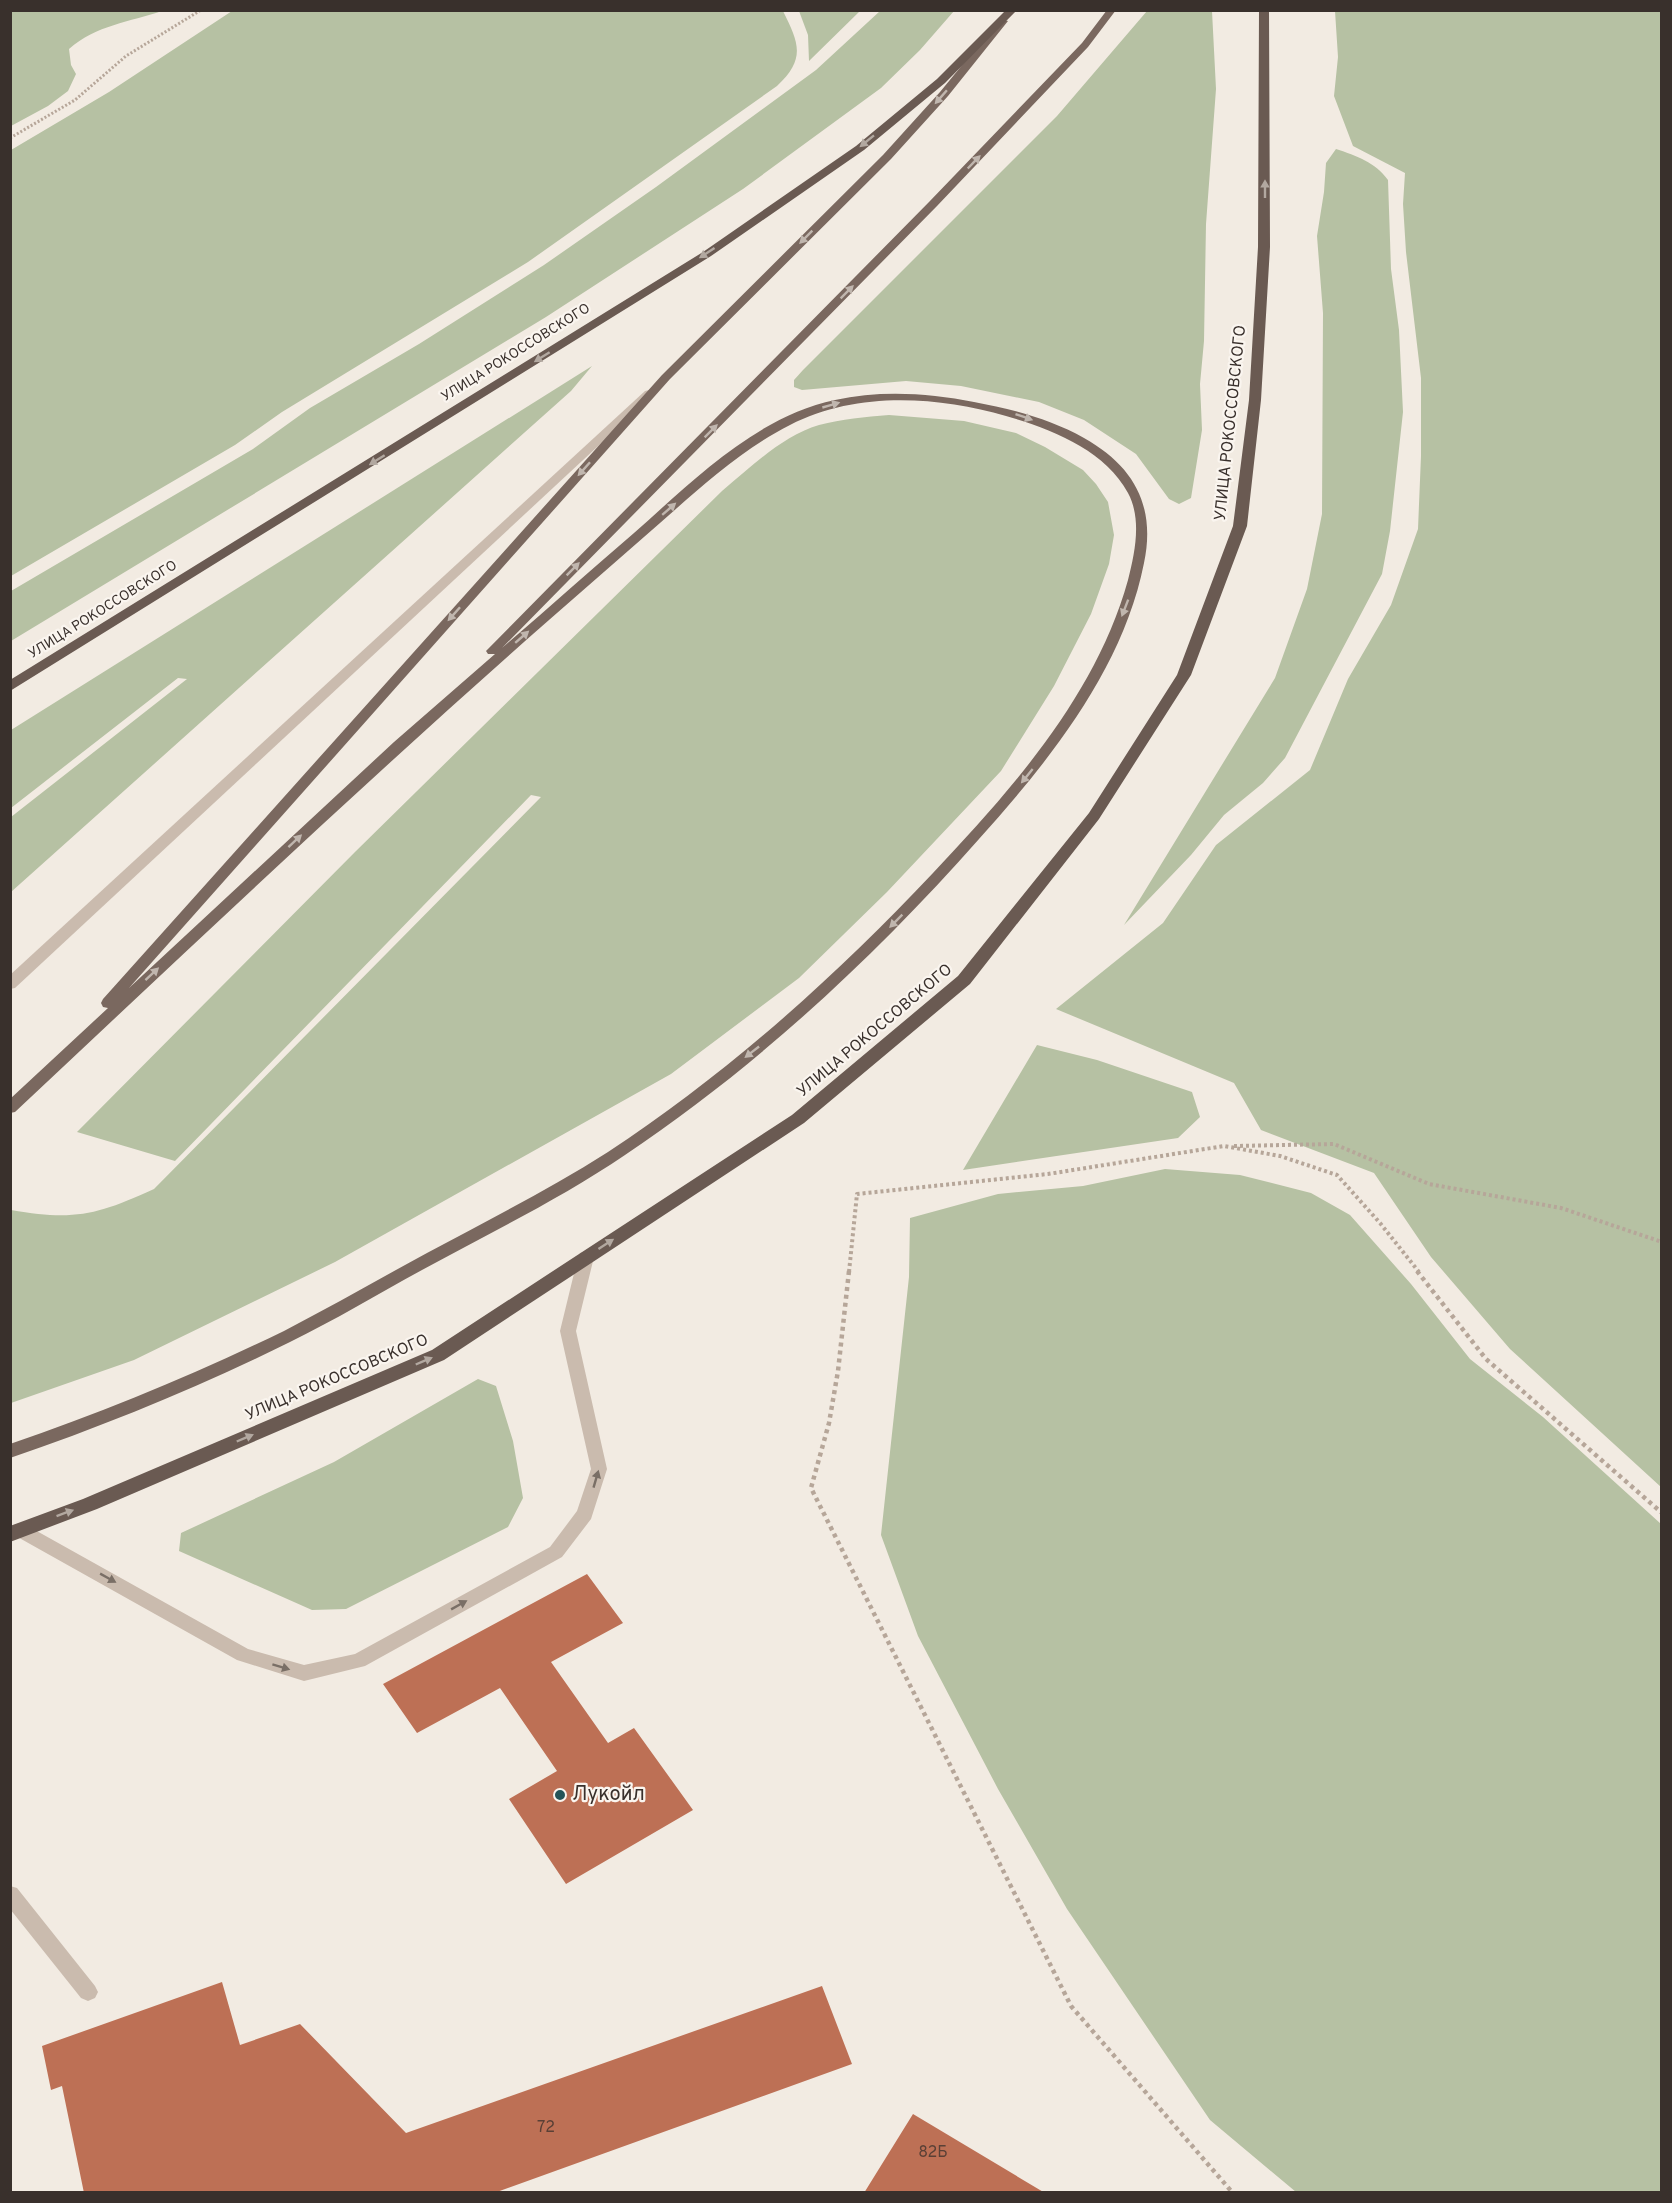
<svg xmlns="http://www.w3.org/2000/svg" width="1672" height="2203" viewBox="0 0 1672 2203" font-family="Overpass,sans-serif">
  <rect width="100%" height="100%" fill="#f2ebe2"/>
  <path fill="#b6c1a3" d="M 11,10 L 162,10 L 162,11 C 130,22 96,25 69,49 L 71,65 L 76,74 L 68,91 L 48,106 L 11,126 Z
    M 232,11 L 783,11 C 799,43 806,59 777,86 L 528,262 L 282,412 L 235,445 L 11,576 L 11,150 L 109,92 Z
    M 799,11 L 860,11 L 809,61 L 808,35 Z
    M 880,11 L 954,11 L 920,50 L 881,88 L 743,189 L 546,317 L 11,641 L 11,591 L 253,449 L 310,408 L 419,344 L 544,265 L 656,187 L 816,70 Z
    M 1147,11 L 1212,11 L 1216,89 L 1206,224 L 1204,341 L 1200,384 L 1202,430 L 1191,498 L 1179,504 L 1169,499 L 1136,454 L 1084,420 L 1039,402 L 961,386 L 906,381 L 802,390 L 794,387 L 794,380 L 803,370 L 1057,116 Z
    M 1335,11 L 1661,11 L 1661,1487 L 1510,1349 L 1431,1257 L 1374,1173 L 1261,1130 L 1234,1083 L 1056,1009 L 1163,923 L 1216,845 L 1310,770 L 1348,679 L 1391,605 L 1418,529 L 1421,456 L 1421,378 L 1406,252 L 1403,204 L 1405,173 L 1353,146 L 1334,96 L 1338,57 Z
    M 1336,149 C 1357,156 1375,162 1388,180 L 1391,269 L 1399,330 L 1403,412 L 1390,531 L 1382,574 L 1285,758 L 1263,783 L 1224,815 L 1191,855 L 1124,925 L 1275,678 L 1307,589 L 1322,514 L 1323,313 L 1317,236 L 1324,192 L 1326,163 Z
    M 592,366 L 571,391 L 11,892 L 11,817 L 187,679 L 178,678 L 11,808 L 11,730 Z
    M 889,415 L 964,421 L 1016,433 L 1045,447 L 1083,470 L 1096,484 L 1108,502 L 1114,535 L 1109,564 L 1091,614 L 1054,686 L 1001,771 L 887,892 L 799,978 L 671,1074 L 335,1262 L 134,1360 L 11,1403 L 11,1210 C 74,1221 97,1215 154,1189 L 541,797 L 531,795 L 175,1161 L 77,1132 L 355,852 L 722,491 C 751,467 782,436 819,425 C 842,419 865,417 889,415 Z
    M 1037,1045 L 1097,1060 L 1192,1092 L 1200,1117 L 1178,1138 L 963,1170 Z
    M 1165,1169 L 1240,1175 L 1311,1193 L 1350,1215 L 1411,1284 L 1470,1359 L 1543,1417 L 1661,1524 L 1661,2192 L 1296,2192 L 1210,2120 L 1067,1909 L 998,1789 L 918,1636 L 881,1535 L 909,1277 L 910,1218 L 998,1194 L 1083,1186 Z
    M 478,1379 L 496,1386 L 513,1441 L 523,1498 L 508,1527 L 346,1609 L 312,1610 L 179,1551 L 181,1533 L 334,1462 Z"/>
  <path fill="#bd7055" d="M 587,1574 L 623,1623 L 551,1662 L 608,1743 L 634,1728 L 693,1810 L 566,1884 L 509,1799 L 557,1771 L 500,1688 L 417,1733 L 383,1684 Z
    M 222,1982 L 240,2045 L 300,2024 L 406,2133 L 822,1986 L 852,2064 L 494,2193 L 84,2193 L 62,2086 L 51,2090 L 42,2046 Z
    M 913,2114 L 1045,2193 L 864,2193 Z"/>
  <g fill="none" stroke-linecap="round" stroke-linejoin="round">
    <path stroke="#b6a699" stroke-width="3" stroke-dasharray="2 2" stroke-linecap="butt" d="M 10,138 L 75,100 L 126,56 L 201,10"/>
    <path stroke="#b6a699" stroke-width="4" stroke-dasharray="3 3" stroke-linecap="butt" d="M 1234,1146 L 1334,1144 L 1429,1184 L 1561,1208 L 1662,1242
      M 849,1272 L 857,1194 L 1048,1174 L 1224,1146 L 1280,1156 L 1337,1175 L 1380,1223 L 1419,1272"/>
    <path stroke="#b6a699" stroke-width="4.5" stroke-dasharray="4 4" stroke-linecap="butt" d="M 849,1271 L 838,1371 L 829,1423 L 811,1488 L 1071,2006 L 1232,2192
      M 1417,1271 L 1486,1359 L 1662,1513"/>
    <path fill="#cabbae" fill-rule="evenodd" d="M 586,1251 L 592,1253 L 594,1257 L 576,1331 L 607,1469 L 591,1519 L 562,1557 L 365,1666 L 304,1681 L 237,1660 L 14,1535 L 11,1530 L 14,1525 L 20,1523 L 26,1525 L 248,1649 L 304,1665 L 355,1654 L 550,1547 L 577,1511 L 591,1469 L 560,1331 L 578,1257 L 580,1253 Z
      M 10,1886 L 17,1888 L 95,1986 L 98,1992 L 95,1998 L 88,2001 L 81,1998 L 10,1909 Z"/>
    <path fill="#cabbae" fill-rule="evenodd" d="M 649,390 L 653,391 L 653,395 L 15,988 L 10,989 L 10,975 L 645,391 Z"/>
    <path fill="#7a685f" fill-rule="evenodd" d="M 1107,10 L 1116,10 L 1088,47 L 937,206 L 502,648 C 546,610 590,571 634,533 C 693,481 755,417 835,400 C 880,390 929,393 974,402 C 1012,409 1050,419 1084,438 C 1134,466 1156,506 1144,563 C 1123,669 1050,760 979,839 C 874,958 756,1067 625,1155 C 560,1199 490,1233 422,1270 C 378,1294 335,1320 290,1342 C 199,1387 106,1425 10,1458 L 10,1444 C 104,1412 195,1374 284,1331 C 332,1306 379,1279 427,1253 C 488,1220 550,1189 608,1152 C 727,1074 835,977 933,873 C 1013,788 1096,695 1128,580 C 1135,553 1142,519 1128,493 C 1105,450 1051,429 1006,416 C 937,396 855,391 790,425 C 741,450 701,487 660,523 C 623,555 586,588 549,620 C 367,780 192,946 15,1112 L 10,1113 L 10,1099 L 108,1008 L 103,1007 L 101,1003 L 103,999 L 662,375 L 883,155 L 940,92 L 1000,19 L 1008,21 L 948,96 L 891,159 L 670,379 L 129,988 L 394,742 L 495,654 L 488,654 L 486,651 L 929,202 L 1082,43 Z"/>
    <path fill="#6a5a52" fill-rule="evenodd" d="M 1006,10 L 1017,10 L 945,83 L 864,150 L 711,256 L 10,691 L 10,680 L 703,252 L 856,146 L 937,79 Z
      M 1259,10 L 1269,10 L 1270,247 L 1261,400 L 1247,526 L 1191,675 L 1099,819 L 970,984 L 804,1123 L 444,1360 L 97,1509 L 10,1542 L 10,1526 L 83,1499 L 432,1350 L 792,1115 L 958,976 L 1089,813 L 1177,675 L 1233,526 L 1249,400 L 1258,247 Z"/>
  </g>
  <defs><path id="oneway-solid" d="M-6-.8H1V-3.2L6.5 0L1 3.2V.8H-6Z" transform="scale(1.5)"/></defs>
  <g fill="#c0b6ae">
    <use href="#oneway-solid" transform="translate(941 97) rotate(131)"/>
    <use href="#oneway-solid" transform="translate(974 162) rotate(-46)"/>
    <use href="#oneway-solid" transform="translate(806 237) rotate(135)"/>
    <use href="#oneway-solid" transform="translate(847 292) rotate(-45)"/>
    <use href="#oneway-solid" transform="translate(831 405) rotate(-16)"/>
    <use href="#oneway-solid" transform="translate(1024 417) rotate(19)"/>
    <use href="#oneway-solid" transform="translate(711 431) rotate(-45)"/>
    <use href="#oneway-solid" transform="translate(584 469) rotate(132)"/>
    <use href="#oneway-solid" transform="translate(669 509) rotate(-41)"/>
    <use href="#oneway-solid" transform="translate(573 569) rotate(-45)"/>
    <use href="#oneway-solid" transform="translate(1125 608) rotate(111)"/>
    <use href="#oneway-solid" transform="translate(454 614) rotate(132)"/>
    <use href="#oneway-solid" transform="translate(522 637) rotate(-41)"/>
    <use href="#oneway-solid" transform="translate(1027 776) rotate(129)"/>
    <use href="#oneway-solid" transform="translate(295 841) rotate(-43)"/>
    <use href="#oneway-solid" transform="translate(896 921) rotate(135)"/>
    <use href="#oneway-solid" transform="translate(152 974) rotate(-43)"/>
    <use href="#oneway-solid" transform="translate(752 1052) rotate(142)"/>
  </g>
  <g fill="#b2a8a0">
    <use href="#oneway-solid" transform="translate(867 141) rotate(141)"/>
    <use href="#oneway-solid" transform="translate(1265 189) rotate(-90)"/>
    <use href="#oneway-solid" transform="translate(707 253) rotate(147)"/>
    <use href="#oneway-solid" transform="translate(542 357) rotate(148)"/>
    <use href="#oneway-solid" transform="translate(377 460) rotate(148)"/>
    <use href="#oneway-solid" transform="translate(606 1244) rotate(-33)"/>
    <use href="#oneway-solid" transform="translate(424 1361) rotate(-23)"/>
    <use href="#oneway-solid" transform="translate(245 1438) rotate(-23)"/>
    <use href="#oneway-solid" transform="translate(65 1513) rotate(-20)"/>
  </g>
  <g fill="#7a6f66">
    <use href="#oneway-solid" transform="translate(596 1479) rotate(-74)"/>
    <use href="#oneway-solid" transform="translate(108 1578) rotate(29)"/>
    <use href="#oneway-solid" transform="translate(459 1605) rotate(-29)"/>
    <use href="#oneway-solid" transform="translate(281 1667) rotate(17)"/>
  </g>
  <circle fill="#245458" stroke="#faf5ef" stroke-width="2" cx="560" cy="1795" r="6"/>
  <g text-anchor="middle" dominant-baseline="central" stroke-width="4.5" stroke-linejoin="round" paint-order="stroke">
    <g font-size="14" fill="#39302c" stroke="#faf5ef">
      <text transform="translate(516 353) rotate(-32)">УЛИЦА РОКОССОВСКОГО</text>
      <text transform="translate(103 610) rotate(-32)">УЛИЦА РОКОССОВСКОГО</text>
    </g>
    <g font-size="16" fill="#39302c" stroke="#faf5ef">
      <text transform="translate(1231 423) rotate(-84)">УЛИЦА РОКОССОВСКОГО</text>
      <text transform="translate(875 1031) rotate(-40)">УЛИЦА РОКОССОВСКОГО</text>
      <text transform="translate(337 1378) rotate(-23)">УЛИЦА РОКОССОВСКОГО</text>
    </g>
    <g font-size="16" fill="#5a4036">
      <text x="546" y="2128">72</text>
      <text x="933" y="2153">82Б</text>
    </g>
    <g font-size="20" fill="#39302c" stroke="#faf5ef" text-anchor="start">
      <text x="572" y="1795">Лукойл</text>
    </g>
  </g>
  <rect width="1672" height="2203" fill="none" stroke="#39302c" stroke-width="24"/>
</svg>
